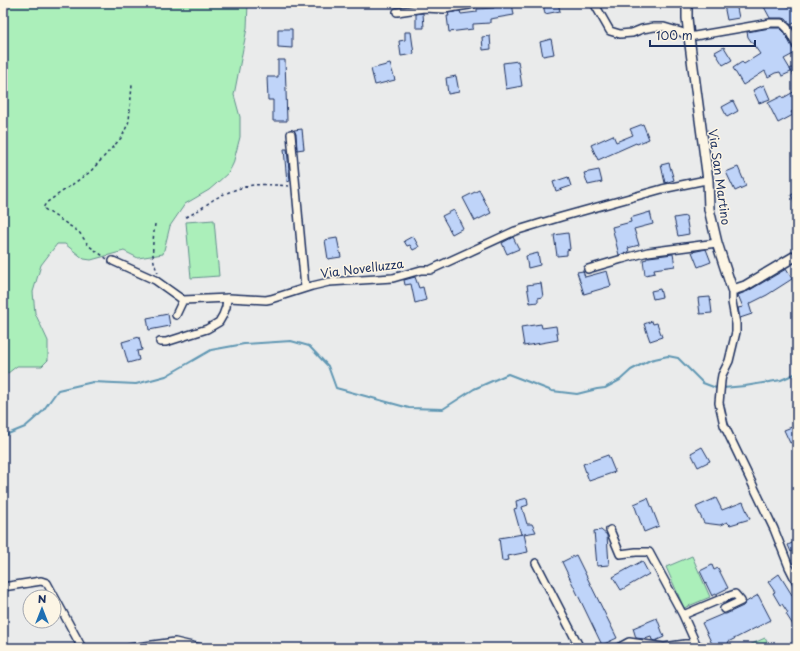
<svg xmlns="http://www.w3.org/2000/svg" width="800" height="651" viewBox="0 0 800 651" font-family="'Playpen Sans',sans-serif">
  <rect width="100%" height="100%" fill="#eaebeb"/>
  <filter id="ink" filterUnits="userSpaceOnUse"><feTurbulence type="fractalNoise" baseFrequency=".025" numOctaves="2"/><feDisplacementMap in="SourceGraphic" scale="8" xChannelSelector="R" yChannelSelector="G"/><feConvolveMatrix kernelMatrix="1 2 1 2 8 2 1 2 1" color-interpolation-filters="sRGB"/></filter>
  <g filter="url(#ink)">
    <path fill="#abefba" stroke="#638f8c" d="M 3,3 L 248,3 L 247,28 L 234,95 L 240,117 L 240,137 L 233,164 L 229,172 L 216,184 L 209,190 L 185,204 L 170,226 L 163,254 L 138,258 L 124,251 L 91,260 L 84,259 L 65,244 L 57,244 L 41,265 L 33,292 L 35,313 L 48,341 L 48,360 L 42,366 L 17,366 L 3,377 Z
      M 214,220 L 219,276 L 191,278 L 186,222 Z
      M 692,556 L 710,597 L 684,608 L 666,567 Z
      M 765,638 L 770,648 L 743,648 Z"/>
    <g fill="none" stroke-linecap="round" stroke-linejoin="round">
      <path stroke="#6097b3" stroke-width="2" d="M 723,388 L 745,386 L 781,380 L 797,373
        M 3,436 L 25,427 L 42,412 L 58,390 L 93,382 L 136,384 L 166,376 L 211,350 L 244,344 L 291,341 L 309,346 L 328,366 L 336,388 L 409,408 L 443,409 L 474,389 L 508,374 L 552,391 L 577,394 L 597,389 L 605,388 L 620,380 L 631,370 L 650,360 L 668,356 L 678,358 L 703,383 L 716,388 L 719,388"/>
    </g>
    <path fill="#bfd4f9" stroke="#1b2f5e" d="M 493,3 L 512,3 L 514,15 L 490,19 L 490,23 L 473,24 L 473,29 L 449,32 L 447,16 L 449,16 L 448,13 L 460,11 L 461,14 L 477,12 L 477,9 L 494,8 Z
      M 543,3 L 558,3 L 560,11 L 545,14 Z
      M 736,3 L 739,18 L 727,20 L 724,5 Z
      M 762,3 L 786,3 L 788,7 L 794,3 L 797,3 L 797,21 L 791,25 L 786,19 L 783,18 L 770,18 Z
      M 423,13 L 424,28 L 416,28 L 416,14 Z
      M 770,28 L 780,28 L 784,32 L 793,49 L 797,51 L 797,52 L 784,59 L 790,69 L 797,65 L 797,81 L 790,69 L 791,72 L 782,76 L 780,72 L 775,73 L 768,77 L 765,71 L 743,85 L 733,68 L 742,62 L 744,64 L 760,54 L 748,37 L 747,32 Z
      M 278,29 L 292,29 L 292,48 L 278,47 Z
      M 405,32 L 411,32 L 414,54 L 401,56 L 399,41 L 405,40 Z
      M 490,36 L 491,49 L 483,50 L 482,37 Z
      M 551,39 L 554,54 L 543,56 L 540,42 Z
      M 724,47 L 732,60 L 723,65 L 715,52 Z
      M 278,60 L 285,60 L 287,121 L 273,121 L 273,100 L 268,100 L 267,77 L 278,77 Z
      M 518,61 L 522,86 L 506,89 L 503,63 Z
      M 390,64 L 395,80 L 375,85 L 371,69 Z
      M 456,76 L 459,92 L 448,94 L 446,78 Z
      M 764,85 L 770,99 L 759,103 L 753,90 Z
      M 797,90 L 797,109 L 791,112 L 793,115 L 778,123 L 768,103 L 782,96 L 783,98 Z
      M 733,101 L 738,111 L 727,117 L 722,107 Z
      M 643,124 L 649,139 L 637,144 L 636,143 L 598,160 L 591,145 L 613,135 L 616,142 L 633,135 L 630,129 Z
      M 302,129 L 304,149 L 297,150 L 296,134 L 294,130 Z
      M 284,149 L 287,149 L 290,181 L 287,182 Z
      M 669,163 L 674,180 L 665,183 L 661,165 Z
      M 738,167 L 746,186 L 735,191 L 726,172 Z
      M 599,170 L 602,182 L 588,185 L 584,173 Z
      M 568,177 L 571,186 L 556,191 L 553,182 Z
      M 479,190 L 491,213 L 475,221 L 463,198 Z
      M 797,192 L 797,207 L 791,195 Z
      M 454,210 L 463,228 L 452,234 L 442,216 Z
      M 650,212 L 653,224 L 634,229 L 639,245 L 628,248 L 629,252 L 619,255 L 612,227 L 631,222 L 630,218 Z
      M 686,216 L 689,234 L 678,236 L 674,218 Z
      M 568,233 L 570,249 L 567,250 L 567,255 L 557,256 L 554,235 Z
      M 413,236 L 419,247 L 413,250 L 410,245 L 407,246 L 404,241 Z
      M 513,237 L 519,249 L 507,254 L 502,243 Z
      M 337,238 L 341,257 L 328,259 L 325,240 Z
      M 706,249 L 711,262 L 698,267 L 692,252 L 697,251 Z
      M 538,253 L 540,265 L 528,268 L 526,256 Z
      M 673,254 L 675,266 L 654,269 L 655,273 L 645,275 L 643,260 L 647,259 L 647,257 L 649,257 Z
      M 786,269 L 792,279 L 767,295 L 749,304 L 752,314 L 740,318 L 738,308 L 743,307 L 738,295 L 748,291 Z
      M 583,271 L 585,277 L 607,271 L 611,286 L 584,294 L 577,272 Z
      M 415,277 L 419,288 L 423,287 L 426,300 L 415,303 L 411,284 L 405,285 L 404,280 Z
      M 541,283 L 543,297 L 538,298 L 538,302 L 530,303 L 527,285 Z
      M 660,289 L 662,297 L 653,299 L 651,291 Z
      M 710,297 L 712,313 L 700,314 L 698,298 Z
      M 168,314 L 170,326 L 149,330 L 147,318 Z
      M 652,321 L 653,324 L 657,323 L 662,337 L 650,341 L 644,324 Z
      M 541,324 L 542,328 L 556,326 L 558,340 L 524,346 L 521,327 Z
      M 139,337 L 142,350 L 137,351 L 139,360 L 128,363 L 122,342 Z
      M 797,425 L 797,440 L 790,443 L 784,430 Z
      M 702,447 L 710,461 L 698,467 L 691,453 Z
      M 608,455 L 615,472 L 589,481 L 583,464 Z
      M 527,498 L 528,505 L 522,507 L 527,524 L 532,524 L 536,532 L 524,534 L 528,552 L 508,556 L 509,560 L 502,561 L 499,538 L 523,534 L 521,534 L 514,509 L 517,508 L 516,501 Z
      M 648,498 L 659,526 L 644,532 L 634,504 Z
      M 716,498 L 722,510 L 743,502 L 750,519 L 730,525 L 727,522 L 720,525 L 704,523 L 696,507 Z
      M 601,530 L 607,535 L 609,565 L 597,566 L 594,531 Z
      M 794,542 L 797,548 L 791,552 L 788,545 Z
      M 576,555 L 617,638 L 602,645 L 562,562 Z
      M 642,561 L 649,574 L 621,590 L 613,577 Z
      M 712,565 L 714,570 L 718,568 L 728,588 L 712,596 L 700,571 Z
      M 779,574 L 797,603 L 797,622 L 793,625 L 786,614 L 788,613 L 782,604 L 780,605 L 773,593 L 775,592 L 768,582 Z
      M 758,595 L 771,620 L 728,642 L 729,644 L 719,648 L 714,648 L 702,623 L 723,614 L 726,614 L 743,606 L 746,602 Z
      M 657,618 L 664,637 L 655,641 L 652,640 L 651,637 L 645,639 L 636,638 L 633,628 Z"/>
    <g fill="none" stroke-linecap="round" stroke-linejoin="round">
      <g stroke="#1b2f5e" stroke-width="10">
        <path id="minor" d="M 594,3 L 610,31 L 620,34 L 632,33 L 642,29 L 654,27 L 664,27 L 681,32 L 689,37 L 770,23 L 782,23 L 788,29 L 797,46
          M 397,12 L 424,8 L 444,9 L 469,5 L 476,3
          M 291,134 L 305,288
          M 113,261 L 155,280 L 183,300 L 229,298 L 266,300 L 271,299 L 312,286 L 329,282 L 393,278 L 421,270 L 430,270 L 515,231 L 561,217 L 662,189 L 701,181 L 708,180
          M 588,269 L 622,259 L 648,252 L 717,243
          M 732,289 L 732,302 L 736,324 L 736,332 L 729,361 L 722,375 L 721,381 L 719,403 L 724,425 L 774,529 L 789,567 L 797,583
          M 176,315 L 183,300
          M 160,342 L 166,342 L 207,329 L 219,322 L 223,315 L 226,307 L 227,298
          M 610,530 L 620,554 L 636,552 L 649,552 L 683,615 L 696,644
          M 536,563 L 580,648
          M 3,587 L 41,581 L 47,583 L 82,648
          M 683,615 L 721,599 L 735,594 L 741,601 L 724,609
          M 130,648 L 175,642 L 201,648
          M 618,648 L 629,642 L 664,647 L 685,644 L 696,644 L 703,648"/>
      </g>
      <g stroke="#1b2f5e" stroke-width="12">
        <path id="tertiary" d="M 687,3 L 687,18 L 689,37 L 708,180 L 709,209 L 717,243 L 732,289 L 736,289 L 745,286 L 797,255"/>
      </g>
      <path stroke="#1b2f5e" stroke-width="1.5" stroke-dasharray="3 3" stroke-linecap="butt" d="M 186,217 C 196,213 204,206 213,200 C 222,194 243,186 254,185 C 265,184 277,185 289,186
        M 155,224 C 153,241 150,257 158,273
        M 107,259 L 103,256 L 89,246 L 79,232 L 43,208 L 46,203 L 90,172 L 122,137 L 129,121 L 132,85"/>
      <use href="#minor" stroke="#fcf5e5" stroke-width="7"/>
      <use href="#tertiary" stroke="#fcf5e5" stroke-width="9"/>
    </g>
  </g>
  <g text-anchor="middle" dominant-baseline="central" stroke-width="3" stroke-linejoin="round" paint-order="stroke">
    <g font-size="12" fill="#1b2f5e" stroke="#fcf5e5">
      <text transform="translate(720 177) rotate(82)">Via San Martino</text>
      <text transform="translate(362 268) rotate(-7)">Via Novelluzza</text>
    </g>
  </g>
  <rect width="800" height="651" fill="none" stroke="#fcf5e5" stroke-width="16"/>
  <rect x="8" y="8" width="784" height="635" fill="none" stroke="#1b2f5e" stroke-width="1.5" filter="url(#ink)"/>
  <g transform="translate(42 609)"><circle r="19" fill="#fcf5e5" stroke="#a2a6af"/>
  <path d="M0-3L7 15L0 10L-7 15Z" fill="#1f6fb2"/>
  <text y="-6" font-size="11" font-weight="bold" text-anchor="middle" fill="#1b2f5e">N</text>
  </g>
  <path d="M650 40v6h105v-6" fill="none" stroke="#1b2f5e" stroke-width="2"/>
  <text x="656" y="40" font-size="12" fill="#1b2f5e" stroke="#fcf5e5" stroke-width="3" paint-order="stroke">100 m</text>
</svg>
